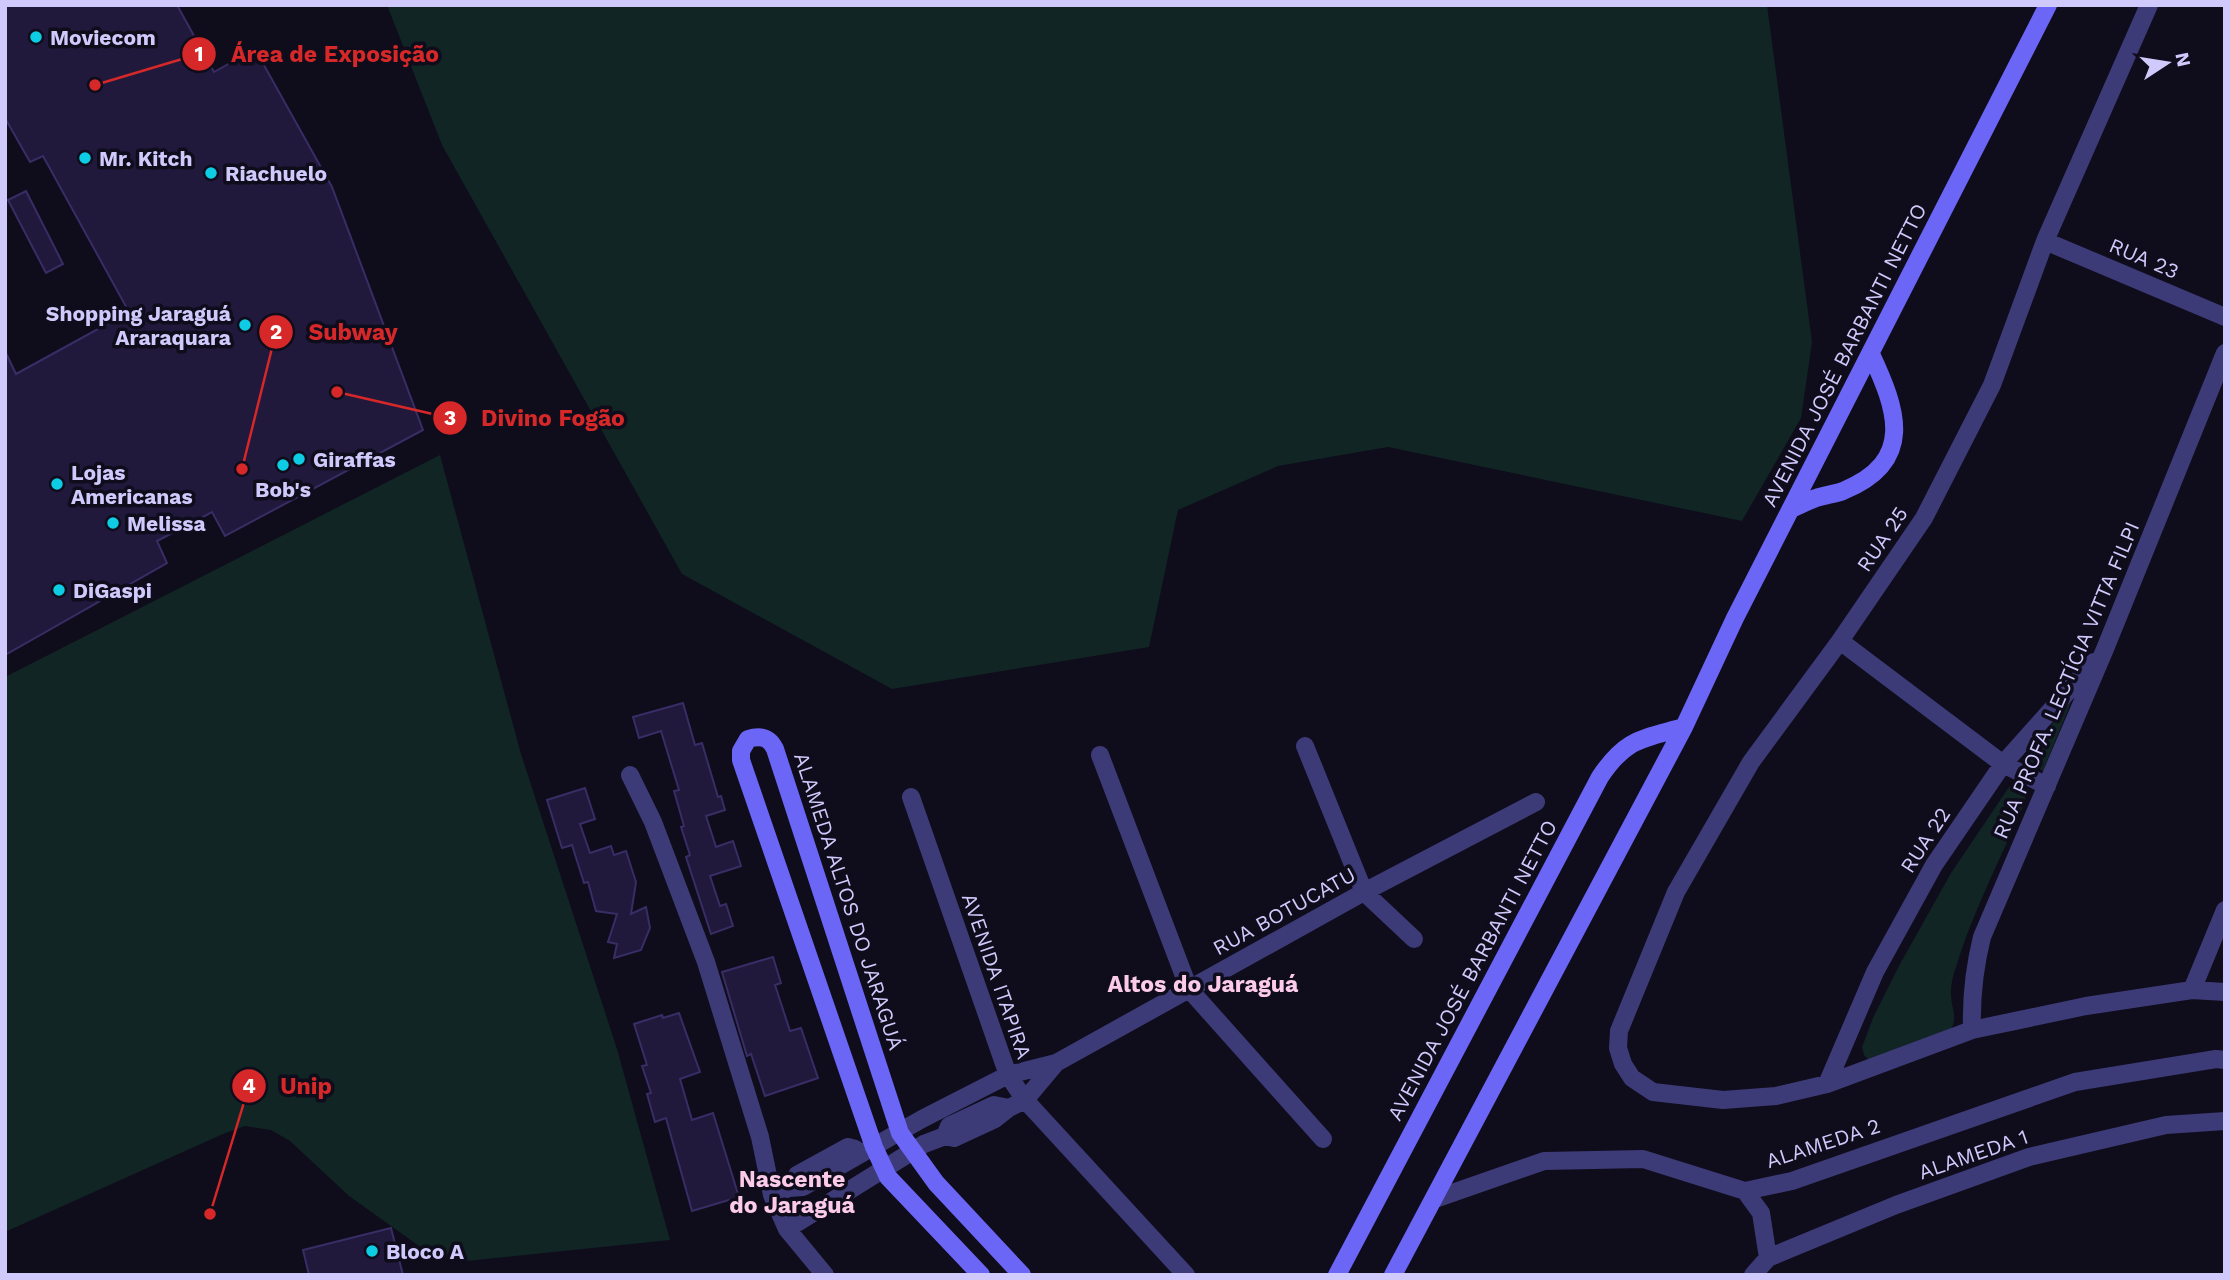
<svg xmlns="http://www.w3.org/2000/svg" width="2230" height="1280" viewBox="0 0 2230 1280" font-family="'Work Sans',sans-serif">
  <rect width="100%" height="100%" fill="#0f0c1b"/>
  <path fill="#102524" d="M 387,5 L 1767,5 L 1812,342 L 1801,418 L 1742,521 L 1388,447 L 1278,466 L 1178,510 L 1149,647 L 892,689 L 682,574 L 442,145 Z
    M 440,455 L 521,754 L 617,1049 L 670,1240 L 466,1261 L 445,1258 L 426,1251 L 349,1196 L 290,1141 L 271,1130 L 245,1126 L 223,1134 L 5,1232 L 5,677 Z
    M 2072,700 L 2043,771 L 2024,757 Z
    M 2017,783 C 2025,789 2027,793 2024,804 C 2001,858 1972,913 1955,970 C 1953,976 1951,984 1951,991 C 1950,1007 1960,1018 1949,1032 L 1869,1060 L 1864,1055 L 1862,1047 L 1873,1018 L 1900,964 L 1951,873 L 2009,787 Z"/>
  <path fill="#20193b" stroke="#392d66" stroke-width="2" d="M 5,5 L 177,5 L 214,72 L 255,49 L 332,187 L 423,430 L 225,536 L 212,512 L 184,527 L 157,541 L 167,563 L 5,655 L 5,351 L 16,374 L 129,312 L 43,156 L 30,162 L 5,118 Z
    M 26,191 L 63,264 L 46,273 L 8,200 Z
    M 683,703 L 695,745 L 702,743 L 718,797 L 721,796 L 725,810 L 706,816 L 716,847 L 733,841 L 741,866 L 710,876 L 720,906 L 726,904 L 733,926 L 711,934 L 686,857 L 690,855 L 681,827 L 684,826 L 674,791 L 679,790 L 661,731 L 639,738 L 633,717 Z
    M 585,788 L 595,819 L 580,824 L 590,853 L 611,846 L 614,855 L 626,851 L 636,882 L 631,914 L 646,907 L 650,928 L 641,950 L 614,958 L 617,944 L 608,942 L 617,914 L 596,911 L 588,882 L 584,883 L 572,845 L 562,848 L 547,800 Z
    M 773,957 L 781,983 L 775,985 L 790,1031 L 801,1028 L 818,1078 L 765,1096 L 751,1054 L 747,1056 L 722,972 Z
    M 679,1013 L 700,1072 L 680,1079 L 692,1120 L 713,1113 L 739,1197 L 692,1211 L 666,1118 L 655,1122 L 647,1094 L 651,1093 L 642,1066 L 647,1065 L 634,1024 L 662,1015 L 663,1018 Z
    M 391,1228 L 403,1275 L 309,1275 L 303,1250 Z"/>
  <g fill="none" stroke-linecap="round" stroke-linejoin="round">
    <path stroke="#3d3a78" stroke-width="18" d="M 2149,5 L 2045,241 L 1992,385 L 1924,518 L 1840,641 L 1751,762 L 1676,892 L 1619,1031 L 1618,1048 L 1623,1064 L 1632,1078 L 1653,1092 L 1723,1100 L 1776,1096 L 1827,1084 L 1972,1030 L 2086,1006 L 2192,990 L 2225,992
      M 2045,241 L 2225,317
      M 1840,641 L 2003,764 L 2047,786
      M 1305,746 L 1364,892 L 1414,939
      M 1100,755 L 1189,989 L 1323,1139
      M 630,775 L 653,822 L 706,962 L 760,1137 L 772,1195 L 787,1229 L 825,1275
      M 911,797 L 1008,1075 L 1025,1100 L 1186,1275
      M 2192,990 L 2225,910
      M 1972,1030 C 1971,997 1974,969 1982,937 L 2105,649 L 2225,353
      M 1827,1084 L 1875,972 L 1934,865 L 2003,764 L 2094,662
      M 945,1136 L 949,1126 L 994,1105 L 1009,1108
      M 789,1188 L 797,1175 L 848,1147 L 855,1149
      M 1745,1191 L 1761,1213 L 1768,1258
      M 772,1195 L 789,1188 L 803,1187 L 922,1119 L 1008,1075 L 1056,1063 L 1364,892 L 1536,802
      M 1435,1199 L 1544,1161 L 1643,1159 L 1745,1191 L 1792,1181 L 2075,1082 L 2216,1059 L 2225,1060
      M 787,1229 L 924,1144 L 945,1136 L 954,1138 L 995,1119 L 1009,1108 L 1025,1100 L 1056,1063
      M 1753,1275 L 1768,1258 L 1896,1205 L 2029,1157 L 2166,1125 L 2225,1121"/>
    <path stroke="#6b66f6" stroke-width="18" d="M 1791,509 C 1800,505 1808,501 1816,498 C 1825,495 1835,494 1843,491 C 1916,461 1897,410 1871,354
      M 981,1275 L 888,1177 L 874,1147 L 741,760 L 741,751 L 748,739 C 761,735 769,737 775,749 L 900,1133 L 936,1183 L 1022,1275
      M 1337,1275 L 1600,777 C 1626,738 1642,739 1684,727
      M 1393,1275 L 1684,727 L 1735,618 L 2048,5"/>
  </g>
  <g fill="#0dcce4" stroke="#0f0c1b" stroke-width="2.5">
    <circle cx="36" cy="37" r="7"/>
    <circle cx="85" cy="158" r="7"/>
    <circle cx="211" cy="173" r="7"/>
    <circle cx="245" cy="325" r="7"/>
    <circle cx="299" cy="459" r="7"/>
    <circle cx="283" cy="465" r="7"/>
    <circle cx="57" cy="484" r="7"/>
    <circle cx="113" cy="523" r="7"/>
    <circle cx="59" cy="590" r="7"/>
    <circle cx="372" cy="1251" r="7"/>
  </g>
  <g text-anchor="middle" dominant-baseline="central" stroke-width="7" stroke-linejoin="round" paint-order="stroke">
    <g font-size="21" font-weight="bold" fill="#d0c9fc" stroke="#0f0c1b" text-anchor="start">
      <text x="50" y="37">Moviecom</text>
      <text x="99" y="158">Mr. Kitch</text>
      <text x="225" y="173">Riachuelo</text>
      <text x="231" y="313" text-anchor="end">Shopping Jaraguá<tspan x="231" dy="24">Araraquara</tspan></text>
      <text x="313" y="459">Giraffas</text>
      <text x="71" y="472">Lojas<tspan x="71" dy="24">Americanas</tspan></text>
      <text x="283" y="489" text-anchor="middle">Bob's</text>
      <text x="127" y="523">Melissa</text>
      <text x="73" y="590">DiGaspi</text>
      <text x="386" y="1251">Bloco A</text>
    </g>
    <g font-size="21" fill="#d0c9fc" stroke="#0f0c1b">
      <text transform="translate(2144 258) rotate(23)">RUA 23</text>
      <text transform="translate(1844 355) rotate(-63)">AVENIDA JOSÉ BARBANTI NETTO</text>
      <text transform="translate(1882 539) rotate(-56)">RUA 25</text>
      <text transform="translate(2066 680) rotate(-67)">RUA PROFA. LECTÍCIA VITTA FILPI</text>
      <text transform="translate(1925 840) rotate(-57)">RUA 22</text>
      <text transform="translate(849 901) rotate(72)">ALAMEDA ALTOS DO JARAGUÁ</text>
      <text transform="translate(1284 911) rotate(-29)">RUA BOTUCATU</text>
      <text transform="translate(1472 970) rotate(-62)">AVENIDA JOSÉ BARBANTI NETTO</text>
      <text transform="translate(997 976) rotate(71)">AVENIDA ITAPIRA</text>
      <text transform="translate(1823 1143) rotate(-18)">ALAMEDA 2</text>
      <text transform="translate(1973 1154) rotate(-19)">ALAMEDA 1</text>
    </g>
    <g font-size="23" font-weight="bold" fill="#fccbea" stroke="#0f0c1b">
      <text x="1203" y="984">Altos do Jaraguá</text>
      <text x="792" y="1179">Nascente<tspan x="792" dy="26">do Jaraguá</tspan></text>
    </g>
  </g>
  <path fill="none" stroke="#d62828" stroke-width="2.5" d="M95 85L199 54M242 469L276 332M337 392L450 418M210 1214L249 1086"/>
  <g fill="#d62828" stroke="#0f0c1b" stroke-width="2.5">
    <circle cx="95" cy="85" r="7"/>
    <circle cx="242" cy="469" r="7"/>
    <circle cx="337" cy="392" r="7"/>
    <circle cx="210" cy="1214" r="7"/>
    <circle cx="199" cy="54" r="18"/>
    <circle cx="276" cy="332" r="18"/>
    <circle cx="450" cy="418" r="18"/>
    <circle cx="249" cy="1086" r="18"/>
  </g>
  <g font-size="21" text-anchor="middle" font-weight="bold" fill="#fff">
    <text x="199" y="61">1</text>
    <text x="276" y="339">2</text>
    <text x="450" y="425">3</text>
    <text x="249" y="1093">4</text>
  </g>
  <g font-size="23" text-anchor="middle" font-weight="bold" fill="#d62828" stroke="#0f0c1b" stroke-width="7" stroke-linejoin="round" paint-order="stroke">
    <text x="335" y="62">Área de Exposição</text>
    <text x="353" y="340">Subway</text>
    <text x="553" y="426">Divino Fogão</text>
    <text x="306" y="1094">Unip</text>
  </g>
  <rect width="2230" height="1280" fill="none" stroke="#d0c9fc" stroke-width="14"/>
  <g transform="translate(2167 63) rotate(78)" stroke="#0f0c1b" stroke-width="5" paint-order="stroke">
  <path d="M0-5L12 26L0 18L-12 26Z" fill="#d0c9fc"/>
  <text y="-10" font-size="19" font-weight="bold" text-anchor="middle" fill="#d0c9fc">N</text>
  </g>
</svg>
